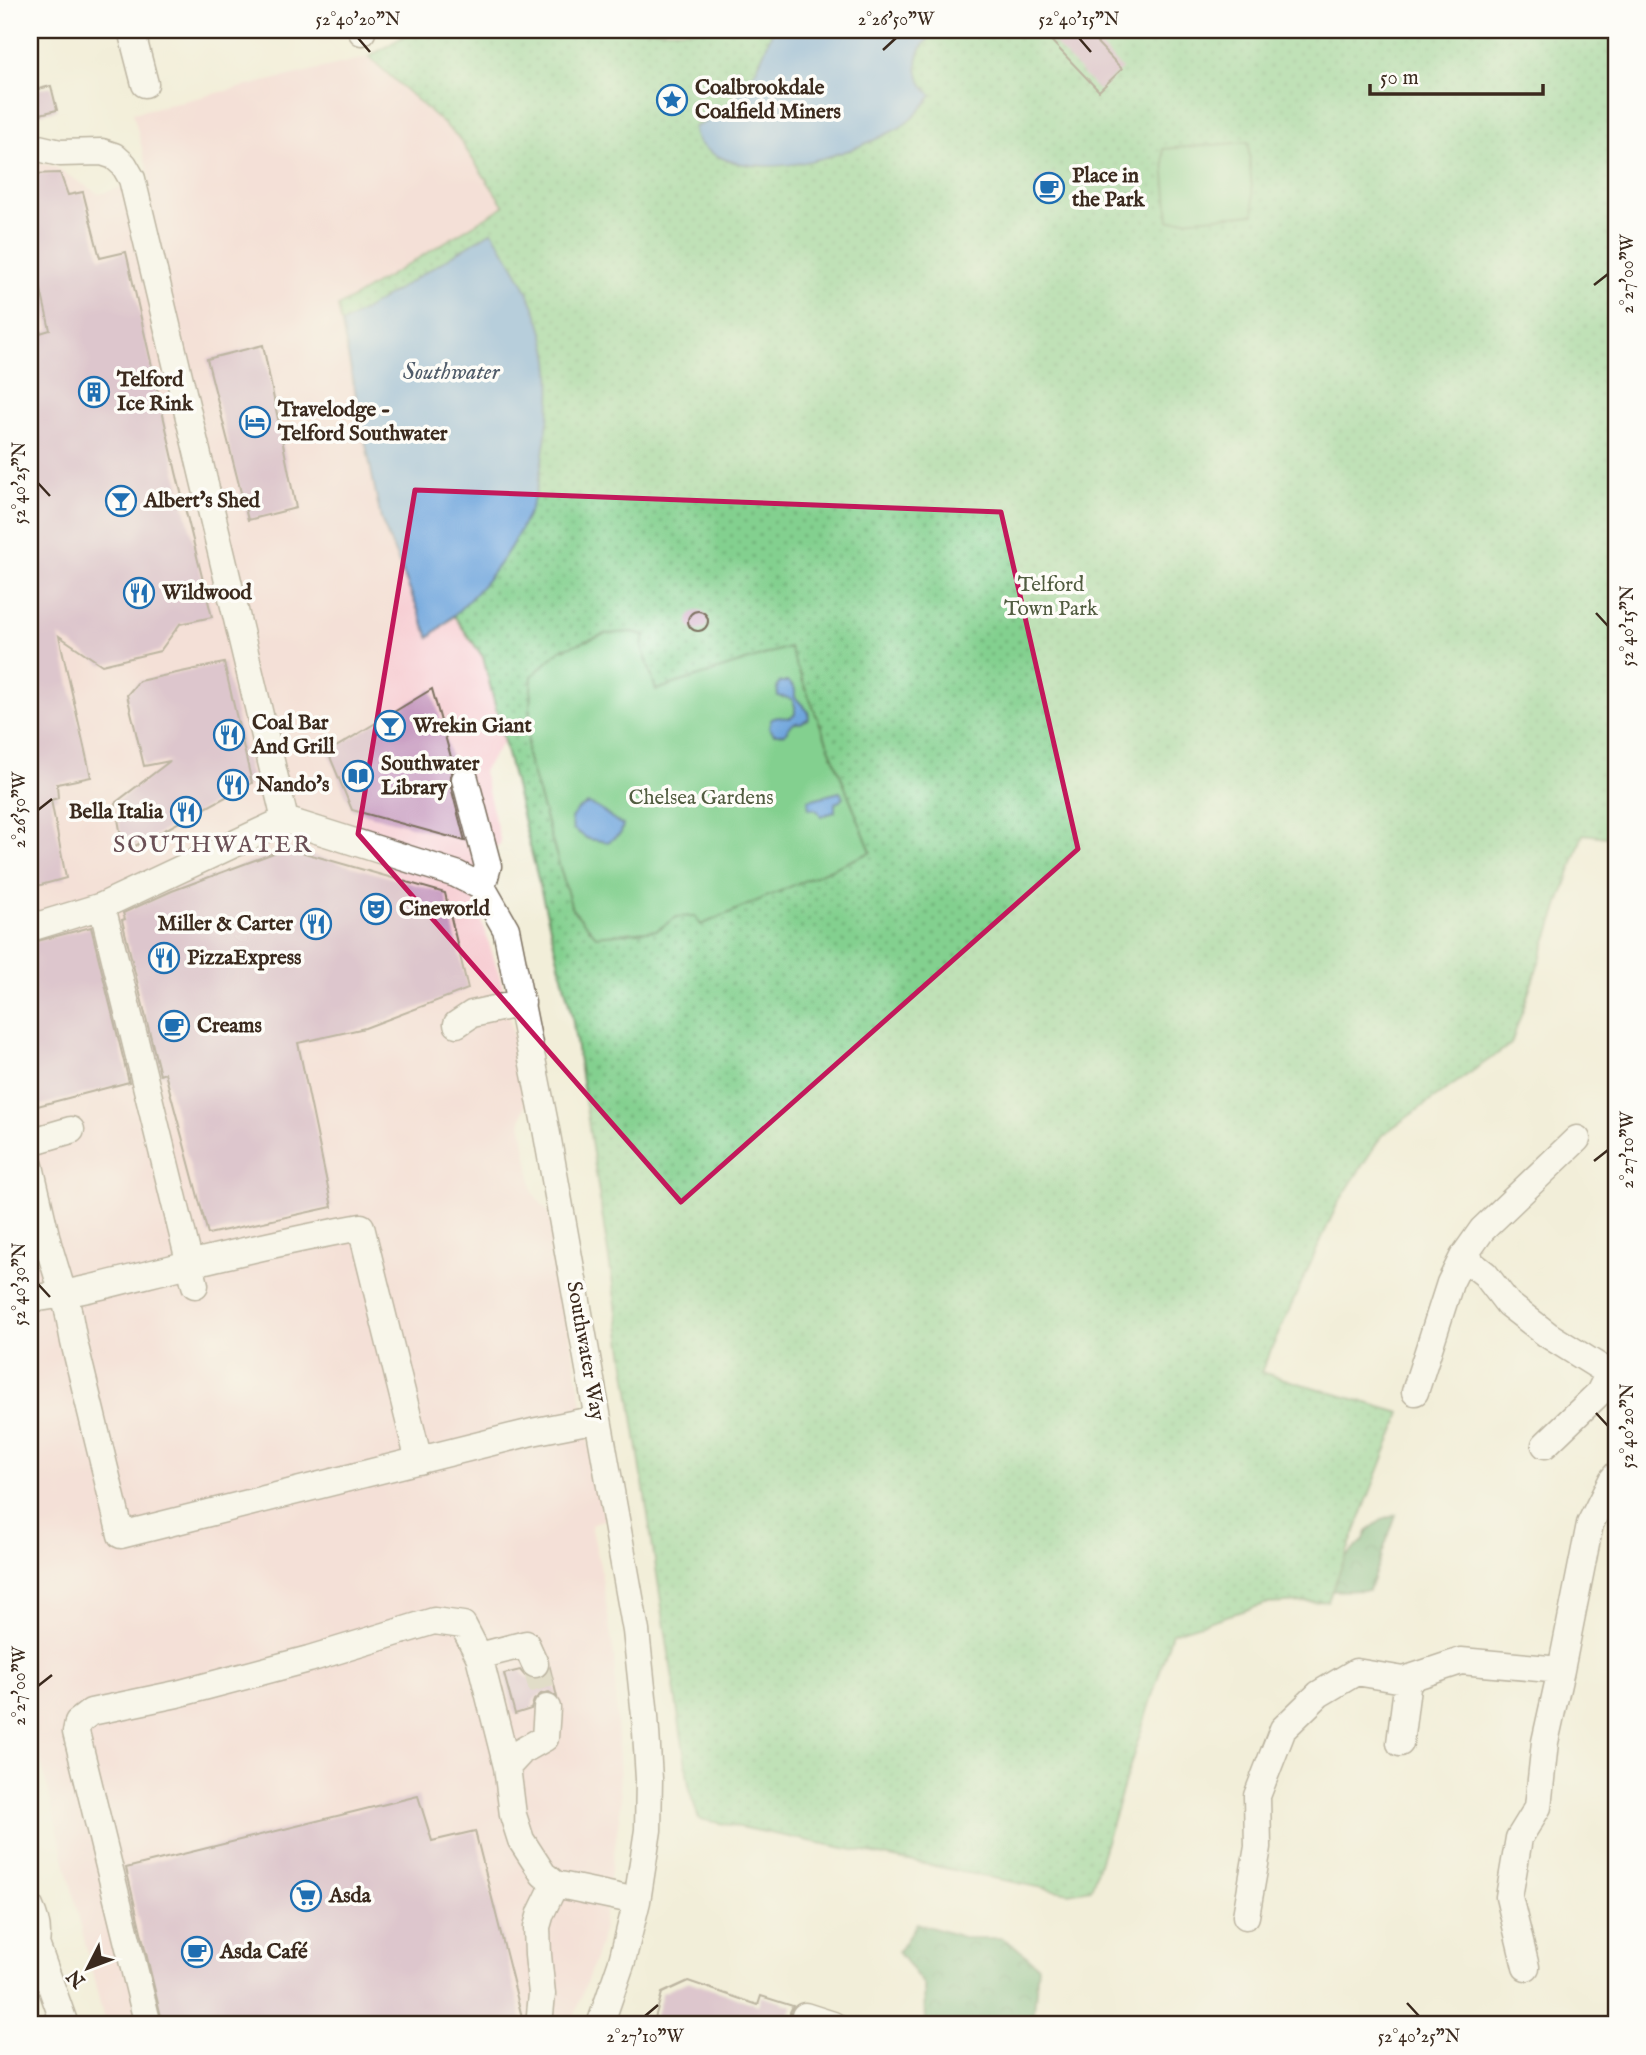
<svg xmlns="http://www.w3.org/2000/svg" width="1646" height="2055" viewBox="0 0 1646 2055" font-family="'IM FELL English',serif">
  <defs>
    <pattern id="forest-crowns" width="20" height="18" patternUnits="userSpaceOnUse" patternTransform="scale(1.75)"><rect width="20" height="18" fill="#6ab27a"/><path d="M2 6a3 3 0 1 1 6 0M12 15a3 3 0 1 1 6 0" fill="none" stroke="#589163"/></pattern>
    <pattern id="park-dots" width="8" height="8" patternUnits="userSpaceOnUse" patternTransform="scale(1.75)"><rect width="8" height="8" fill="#83d08f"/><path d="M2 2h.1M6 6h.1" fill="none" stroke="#6ca974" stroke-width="1.8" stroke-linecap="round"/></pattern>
  </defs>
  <rect width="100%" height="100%" fill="#fdfcf7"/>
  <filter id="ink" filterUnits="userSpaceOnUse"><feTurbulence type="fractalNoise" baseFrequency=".0143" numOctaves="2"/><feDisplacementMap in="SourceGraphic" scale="14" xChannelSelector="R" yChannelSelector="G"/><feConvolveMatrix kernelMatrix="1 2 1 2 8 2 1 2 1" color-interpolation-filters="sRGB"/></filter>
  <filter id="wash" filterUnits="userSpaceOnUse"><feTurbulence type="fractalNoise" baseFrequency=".00686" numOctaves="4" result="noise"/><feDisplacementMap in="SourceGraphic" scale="28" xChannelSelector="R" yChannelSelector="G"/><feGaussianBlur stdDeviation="1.57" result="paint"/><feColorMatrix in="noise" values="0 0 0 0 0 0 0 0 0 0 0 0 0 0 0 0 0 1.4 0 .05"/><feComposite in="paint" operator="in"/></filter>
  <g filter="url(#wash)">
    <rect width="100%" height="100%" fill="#f2eed9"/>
    <path fill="#f7cfd4" d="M 369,57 L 457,136 L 504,206 L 338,308 L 381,519 L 429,636 L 454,616 L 483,657 L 504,741 L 483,771 L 501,843 L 479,862 L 475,901 L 500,977 L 528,1096 L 521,1120 L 533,1193 L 549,1213 L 594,1474 L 605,1519 L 591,1525 L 600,1565 L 614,1655 L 621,1805 L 600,1945 L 571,2025 L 105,2025 L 30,1717 L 30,161 L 53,166 L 99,194 L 150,180 L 133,113 Z"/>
    <path fill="url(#forest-crowns)" stroke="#526e4c" stroke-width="2" d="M 1396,1515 L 1369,1590 L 1327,1591 L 1334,1568 L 1363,1541 L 1368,1530 L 1382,1520 Z
      M 917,1923 L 966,1938 L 1002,1938 L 1015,1946 L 1038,1966 L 1033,2025 L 925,2025 L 924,1985 L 898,1952 Z"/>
    <path fill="url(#park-dots)" stroke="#5f7d56" stroke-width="2" d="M 407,30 L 1616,30 L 1616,838 L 1583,834 L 1511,1044 L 1382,1135 L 1337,1205 L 1261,1372 L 1401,1413 L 1328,1601 L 1265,1604 L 1172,1633 L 1091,1889 L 1068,1893 L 699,1819 L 690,1792 L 572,1016 L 483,657 L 454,616 L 429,637 L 381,519 L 338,307 L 504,206 L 457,136 L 369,57 L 407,34 Z"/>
    <path fill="#83d08f" stroke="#5f7d56" stroke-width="2" d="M 1248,142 L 1254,214 L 1169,221 L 1163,149 Z
      M 632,632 L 645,635 L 642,646 L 656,690 L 789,647 L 871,852 L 701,925 L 695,916 L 677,917 L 657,930 L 596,936 L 572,909 L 527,755 L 532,676 L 560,650 L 605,634 Z"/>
    <path fill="#6fa6dd" stroke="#55687e" stroke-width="2" d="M 773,30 L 942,30 C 914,42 908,75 932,95 C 921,110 910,123 893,131 C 845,156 766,181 715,155 C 703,148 694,141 694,127 C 715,121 744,90 755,71 C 763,58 767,43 773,30 Z
      M 492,231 C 513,264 534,298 544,336 C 554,369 551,408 545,441 C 541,465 539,491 528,514 C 506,564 471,602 429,637 L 381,519 L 342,324 Z
      M 780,682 L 789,682 L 795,689 L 795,697 L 808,711 L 809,718 L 801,723 C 791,722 789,726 785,734 L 774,734 L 769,728 L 771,719 L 778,717 L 790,718 L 795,714 L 795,706 L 792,699 L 778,696 L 777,686 Z
      M 840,792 L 843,797 L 840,801 L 835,803 L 835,812 L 821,816 C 818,810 815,808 809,809 L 808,800 Z
      M 588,804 C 606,809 610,820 623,825 L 621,833 L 608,842 L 588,839 L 573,829 L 571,818 L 578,809 Z"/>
    <g id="blocks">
      <path fill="#c496be" d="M 1041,30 L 1085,30 L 1122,69 L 1099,91 Z
        M 51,86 L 57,110 L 36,115 L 30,91 Z
        M 60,173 L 68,195 L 83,192 L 100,258 L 126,252 L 176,472 L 212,617 L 180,624 L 160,651 L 102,665 L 59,636 L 91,777 L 57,784 L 58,798 L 51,800 L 66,878 L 30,888 L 30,336 L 50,330 L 35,263 L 30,264 L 30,174 Z
        M 1054,174 L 1060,196 L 1043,201 L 1037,179 Z
        M 263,345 L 296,508 L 248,520 L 207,359 Z
        M688 621a10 10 0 1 1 20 0a10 10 0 1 1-20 0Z
        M 224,663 L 252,783 L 124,852 L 115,803 L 170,761 L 144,766 L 127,695 L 139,681 Z
        M 432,689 L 454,768 L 450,776 L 450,783 L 465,841 L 352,810 L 328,752 Z
        M 287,848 L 445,893 L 468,989 L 365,1028 L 298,1043 L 332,1207 L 208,1234 L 165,1073 L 160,1075 L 122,920 L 125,919 L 123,913 L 172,891 Z
        M 91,927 L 129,1082 L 30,1108 L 30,943 Z
        M 550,1668 L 557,1697 L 549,1692 L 541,1694 L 534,1700 L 531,1709 L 515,1714 L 504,1674 L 520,1670 L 525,1676 L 534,1680 L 542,1678 L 547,1674 Z
        M 418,1796 L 432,1841 L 475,1831 L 524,2025 L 163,2025 L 126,1868 Z
        M 688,1981 L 758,2005 L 761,1996 L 793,2006 L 790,2012 L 790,2019 L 793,2025 L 759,2025 L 742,2020 L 739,2025 L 653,2025 L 662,1993 Z"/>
    </g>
  </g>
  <g filter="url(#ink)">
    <use href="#blocks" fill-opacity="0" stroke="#7b6f5f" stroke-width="2"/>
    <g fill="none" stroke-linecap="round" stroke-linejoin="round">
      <path stroke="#cdc7b4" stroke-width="26" stroke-dasharray="26 13" stroke-linecap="butt" d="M 535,1664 L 547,1708"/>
      <g stroke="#7b6f5f" stroke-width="29">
        <path id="minor" d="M 131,30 L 145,84
          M 362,30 L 362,32
          M 30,146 L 60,153 L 102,152 L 114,156 L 124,165 L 132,179 L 285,820 L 102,906 L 30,928
          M 465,779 L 488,866 L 482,887
          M 285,820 L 456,874 L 482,887 L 506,929 L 546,1129 L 636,1631 L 645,1716 L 649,1779 L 648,1830 L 637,1901 L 622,1961 L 600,2025
          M 102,906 L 195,1285
          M 457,1024 L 472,1014 L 522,1003
          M 30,1142 L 71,1130
          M 30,1166 L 48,1244 L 68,1310 L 74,1342 L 121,1535 L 532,1432 L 597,1419
          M 1463,1257 L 1485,1274 L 1508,1304 L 1548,1335 L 1609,1373 L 1616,1375
          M 30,1299 C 80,1293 128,1279 177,1267 C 238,1252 300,1238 361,1227 L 419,1461
          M 1415,1392 L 1450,1283 L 1463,1257 L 1482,1230 L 1577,1139
          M 1545,1445 L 1599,1393 L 1609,1373
          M 479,1656 L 526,1644 L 535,1664
          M 1400,1743 L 1408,1679
          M 507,1767 L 522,1751 L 545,1738 L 547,1708
          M 30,1907 C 39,1925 40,1941 30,1959
          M 1246,1916 L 1258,1847 L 1257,1796 L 1283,1729 L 1319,1694 L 1356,1672 L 1404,1680 L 1461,1661 L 1561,1670 L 1590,1524 L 1612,1480 L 1616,1475
          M 36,1944 L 65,2025
          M 1526,1967 L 1509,1897 L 1519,1838 L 1538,1807 L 1545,1742 L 1561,1670
          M 805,2016 L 833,2025
          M 148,2025 L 76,1732 L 78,1722 L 91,1712 L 177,1694 L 309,1659 L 434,1621 L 463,1625 L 479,1656 L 507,1767 L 513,1815 L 521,1840 L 543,1874 L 555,1884 L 637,1901
          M 539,2025 L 542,1994 L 538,1955 L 537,1927 L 541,1913 L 555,1884"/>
      </g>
      <use href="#minor" stroke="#fff" stroke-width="26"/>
    </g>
  </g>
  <path d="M0 0H1646V2055H0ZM 415,490 L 1001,512 L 1078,849 L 681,1202 L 358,834 Z" fill="#f2eed9" fill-opacity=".55" fill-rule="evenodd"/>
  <path fill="none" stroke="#c2185b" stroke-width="5" stroke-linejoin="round" d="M 415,490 L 1001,512 L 1078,849 L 681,1202 L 358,834 Z"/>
  <path fill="none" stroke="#3b2a1e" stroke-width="2.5" d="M 358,38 L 370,52M 1079,38 L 1091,52M 883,50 L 896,38M 1594,285 L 1608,274M 38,483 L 50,496M 1596,613 L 1608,626M 38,810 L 52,799M 1594,1161 L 1608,1150M 38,1284 L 50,1297M 1596,1413 L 1608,1426M 38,1686 L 52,1675M 1407,2003 L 1419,2016M 645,2016 L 658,2005"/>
  <defs>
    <g id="sight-ring" transform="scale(1.575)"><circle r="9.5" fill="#fdfcf7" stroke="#1f6fb2" stroke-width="1.5"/><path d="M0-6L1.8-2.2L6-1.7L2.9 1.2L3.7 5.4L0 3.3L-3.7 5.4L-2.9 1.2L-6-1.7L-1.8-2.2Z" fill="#1f6fb2"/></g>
    <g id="cafe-ring" transform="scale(1.575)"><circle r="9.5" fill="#fdfcf7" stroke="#1f6fb2" stroke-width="1.5"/><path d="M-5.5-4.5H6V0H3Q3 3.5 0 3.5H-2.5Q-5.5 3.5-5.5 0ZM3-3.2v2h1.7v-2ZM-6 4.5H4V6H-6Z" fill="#1f6fb2"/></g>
    <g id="building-ring" transform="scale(1.575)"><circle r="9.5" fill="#fdfcf7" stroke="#1f6fb2" stroke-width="1.5"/><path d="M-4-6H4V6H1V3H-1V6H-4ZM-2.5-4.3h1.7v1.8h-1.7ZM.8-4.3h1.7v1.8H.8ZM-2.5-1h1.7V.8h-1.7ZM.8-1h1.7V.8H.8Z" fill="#1f6fb2"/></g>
    <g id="hotel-ring" transform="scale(1.575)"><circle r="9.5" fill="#fdfcf7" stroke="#1f6fb2" stroke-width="1.5"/><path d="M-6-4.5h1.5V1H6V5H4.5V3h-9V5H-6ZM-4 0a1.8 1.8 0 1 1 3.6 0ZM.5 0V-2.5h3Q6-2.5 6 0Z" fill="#1f6fb2"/></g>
    <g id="bar-ring" transform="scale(1.575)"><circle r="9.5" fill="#fdfcf7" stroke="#1f6fb2" stroke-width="1.5"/><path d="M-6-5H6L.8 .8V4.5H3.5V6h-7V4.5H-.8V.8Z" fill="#1f6fb2"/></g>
    <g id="restaurant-ring" transform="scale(1.575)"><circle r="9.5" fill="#fdfcf7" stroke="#1f6fb2" stroke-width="1.5"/><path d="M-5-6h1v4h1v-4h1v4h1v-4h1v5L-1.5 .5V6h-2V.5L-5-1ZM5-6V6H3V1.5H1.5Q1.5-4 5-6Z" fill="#1f6fb2"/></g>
    <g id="library-ring" transform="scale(1.575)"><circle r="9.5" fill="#fdfcf7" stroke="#1f6fb2" stroke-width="1.5"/><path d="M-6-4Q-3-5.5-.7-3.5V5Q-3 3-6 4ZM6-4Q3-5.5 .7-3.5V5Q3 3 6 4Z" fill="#1f6fb2"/></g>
    <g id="theatre-ring" transform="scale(1.575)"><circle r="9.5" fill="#fdfcf7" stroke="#1f6fb2" stroke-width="1.5"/><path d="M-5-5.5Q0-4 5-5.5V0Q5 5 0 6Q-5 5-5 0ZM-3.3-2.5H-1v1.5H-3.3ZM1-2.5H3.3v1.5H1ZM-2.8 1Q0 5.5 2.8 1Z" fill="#1f6fb2"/></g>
    <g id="supermarket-ring" transform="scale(1.575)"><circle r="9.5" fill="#fdfcf7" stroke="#1f6fb2" stroke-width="1.5"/><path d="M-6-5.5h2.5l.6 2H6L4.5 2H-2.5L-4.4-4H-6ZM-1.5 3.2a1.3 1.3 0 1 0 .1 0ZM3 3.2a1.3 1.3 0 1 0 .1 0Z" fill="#1f6fb2"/></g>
  </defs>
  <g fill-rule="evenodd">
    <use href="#sight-ring" x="672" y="100"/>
    <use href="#cafe-ring" x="1049" y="188"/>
    <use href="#building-ring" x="94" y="392"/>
    <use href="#hotel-ring" x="255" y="422"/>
    <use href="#bar-ring" x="121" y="501"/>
    <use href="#restaurant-ring" x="139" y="593"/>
    <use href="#bar-ring" x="390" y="726"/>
    <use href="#restaurant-ring" x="229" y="735"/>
    <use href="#library-ring" x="358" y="776"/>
    <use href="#restaurant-ring" x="233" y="785"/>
    <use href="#restaurant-ring" x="186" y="812"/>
    <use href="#theatre-ring" x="376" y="909"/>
    <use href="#restaurant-ring" x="316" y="924"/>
    <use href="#restaurant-ring" x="164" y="958"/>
    <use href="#cafe-ring" x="174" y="1026"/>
    <use href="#supermarket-ring" x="306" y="1896"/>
    <use href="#cafe-ring" x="197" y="1952"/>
  </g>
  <g text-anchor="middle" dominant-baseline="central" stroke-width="7" stroke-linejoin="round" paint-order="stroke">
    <g font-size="21" font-weight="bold" fill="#3b2a1e" stroke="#fdfcf7" text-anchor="start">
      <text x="695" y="88">Coalbrookdale<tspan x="695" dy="24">Coalfield Miners</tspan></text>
      <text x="1072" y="176">Place in<tspan x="1072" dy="24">the Park</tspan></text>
      <text x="117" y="380">Telford<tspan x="117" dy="24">Ice Rink</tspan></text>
      <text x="278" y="410">Travelodge -<tspan x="278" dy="24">Telford Southwater</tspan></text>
      <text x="144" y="501">Albert's Shed</text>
      <text x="162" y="593">Wildwood</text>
      <text x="252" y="723">Coal Bar<tspan x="252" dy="24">And Grill</tspan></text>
      <text x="413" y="726">Wrekin Giant</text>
      <text x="381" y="764">Southwater<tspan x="381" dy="24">Library</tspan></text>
      <text x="256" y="785">Nando's</text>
      <text x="163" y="812" text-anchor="end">Bella Italia</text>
      <text x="399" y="909">Cineworld</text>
      <text x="293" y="924" text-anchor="end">Miller &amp; Carter</text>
      <text x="187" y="958">PizzaExpress</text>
      <text x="197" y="1026">Creams</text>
      <text x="329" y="1896">Asda</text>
      <text x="220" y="1952">Asda Café</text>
    </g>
    <g font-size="21" fill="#515c40" stroke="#fdfcf7">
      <text x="1051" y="585">Telford<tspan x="1051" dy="24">Town Park</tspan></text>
      <text x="701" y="798">Chelsea Gardens</text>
    </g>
    <g font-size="21" fill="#3b2a1e" stroke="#fdfcf7">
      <text transform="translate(585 1351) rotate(80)">Southwater Way</text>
    </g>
    <g font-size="23" font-style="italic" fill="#505c6a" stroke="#fdfcf7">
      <text x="451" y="372">Southwater</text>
    </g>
    <g font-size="24" letter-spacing="2" fill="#6b5056" stroke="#fdfcf7">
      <text x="213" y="845">SOUTHWATER</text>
    </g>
  </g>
  <rect width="1646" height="2055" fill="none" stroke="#fdfcf7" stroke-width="77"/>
  <g transform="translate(88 1968) rotate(228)" stroke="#fdfcf7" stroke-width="5" paint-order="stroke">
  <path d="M0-5L12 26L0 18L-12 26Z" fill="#3b2a1e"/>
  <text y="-10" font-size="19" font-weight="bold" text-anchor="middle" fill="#3b2a1e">N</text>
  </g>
  <path d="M1370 84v10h173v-10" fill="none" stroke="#3b2a1e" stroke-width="3.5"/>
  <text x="1380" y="84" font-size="21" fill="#3b2a1e" stroke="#fdfcf7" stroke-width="5" paint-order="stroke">50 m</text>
  <rect x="38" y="38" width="1570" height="1978" fill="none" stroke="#3b2a1e" stroke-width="2.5"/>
  <g font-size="18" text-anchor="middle" fill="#3b2a1e">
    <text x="358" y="25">52°40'20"N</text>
    <text x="896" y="25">2°26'50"W</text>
    <text x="1079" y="25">52°40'15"N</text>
    <text transform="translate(1627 274) rotate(-90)" y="6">2°27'00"W</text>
    <text transform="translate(19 483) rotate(-90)" y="6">52°40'25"N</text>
    <text transform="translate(1627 626) rotate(-90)" y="6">52°40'15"N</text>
    <text transform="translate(19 810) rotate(-90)" y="6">2°26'50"W</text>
    <text transform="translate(1627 1150) rotate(-90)" y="6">2°27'10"W</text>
    <text transform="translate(19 1284) rotate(-90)" y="6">52°40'30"N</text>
    <text transform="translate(1627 1426) rotate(-90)" y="6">52°40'20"N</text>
    <text transform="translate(19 1686) rotate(-90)" y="6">2°27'00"W</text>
    <text x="645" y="2042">2°27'10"W</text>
    <text x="1419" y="2042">52°40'25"N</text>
  </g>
</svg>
